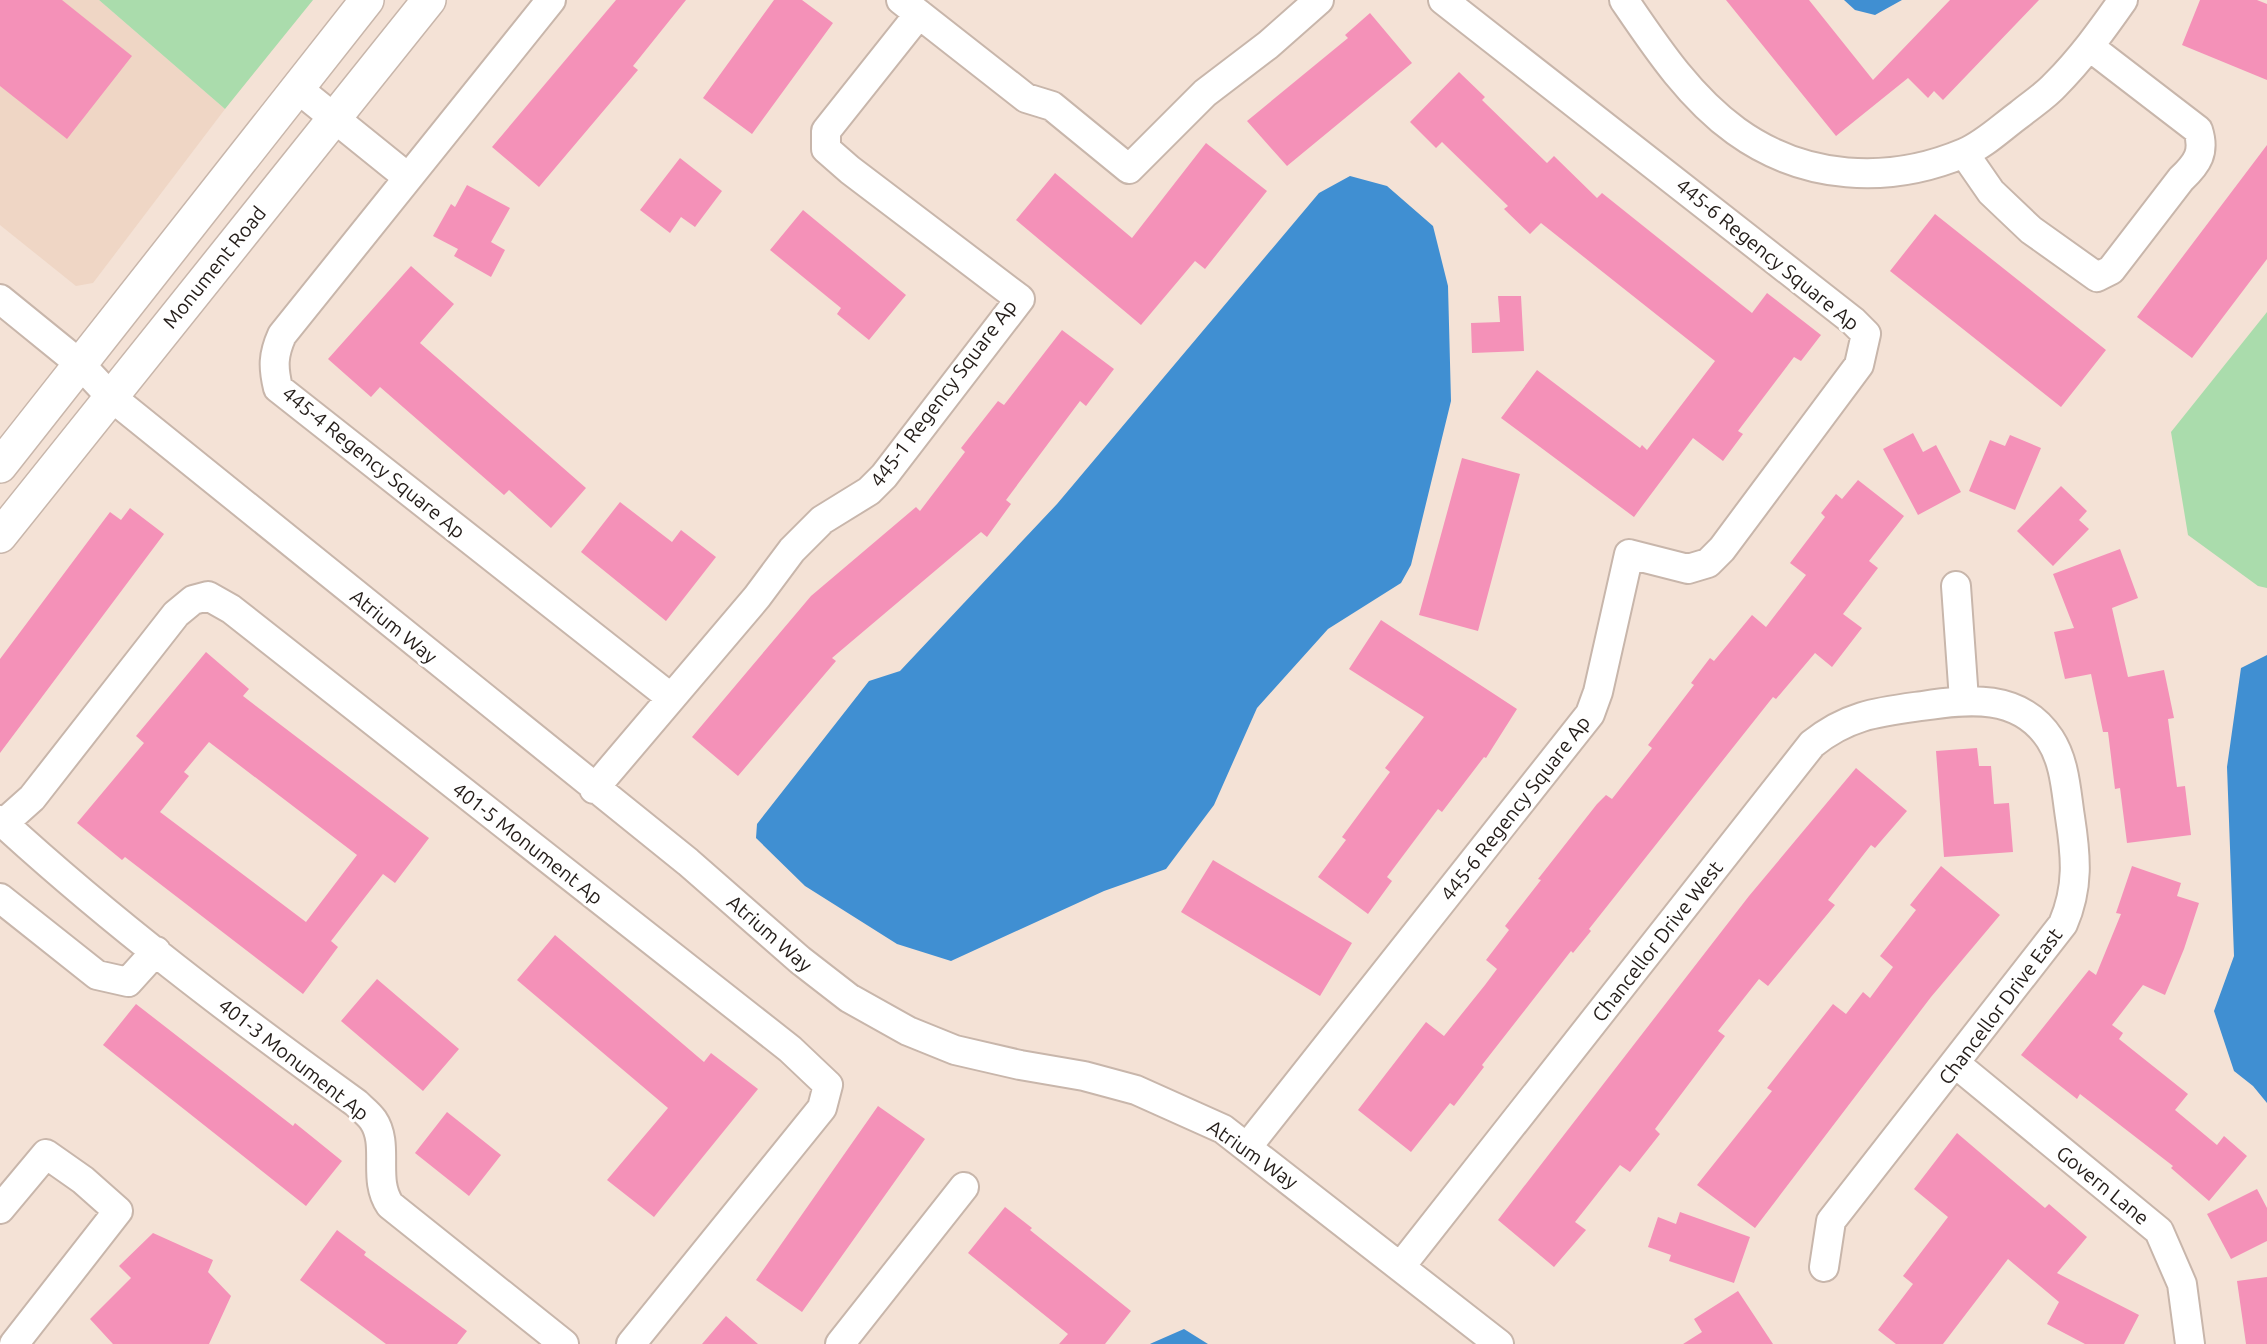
<svg xmlns="http://www.w3.org/2000/svg" width="2267" height="1344" viewBox="0 0 2267 1344" font-family="Ubuntu,sans-serif">
  <rect width="100%" height="100%" fill="#f4e2d6"/>
  <path fill="#efd6c5" d="M 0,0 L 99,0 L 225,109 L 93,283 L 76,286 L 0,225 Z"/>
  <path fill="#aadcac" d="M 99,0 L 313,0 L 225,109 Z
    M 2267,312 L 2267,588 L 2258,586 L 2188,535 L 2171,432 Z"/>
  <path fill="#408fd2" d="M 1844,0 L 1902,0 L 1875,15 L 1855,10 Z
    M 1350,176 L 1387,186 L 1433,226 L 1448,286 L 1451,401 L 1411,565 L 1401,583 L 1328,629 L 1257,708 L 1214,805 L 1166,869 L 1104,891 L 951,961 L 897,944 L 805,886 L 756,838 L 757,824 L 869,681 L 900,671 L 1057,504 L 1319,193 Z
    M 2267,655 L 2267,1103 L 2253,1086 L 2234,1071 L 2214,1011 L 2234,956 L 2227,767 L 2241,668 Z
    M 1184,1329 L 1208,1344 L 1150,1344 L 1152,1343 Z"/>
  <path fill="#f491b8" fill-rule="evenodd" d="M 0,0 L 62,0 L 132,56 L 67,139 L 0,86 Z
    M 616,0 L 686,0 L 633,66 L 638,70 L 539,187 L 492,147 Z
    M 774,0 L 802,0 L 833,23 L 752,134 L 703,98 Z
    M 1726,0 L 1809,0 L 1873,80 L 1950,0 L 2039,0 L 1943,100 L 1934,91 L 1928,98 L 1908,78 L 1836,136 Z
    M 2200,0 L 2257,0 L 2267,4 L 2267,80 L 2182,45 Z
    M 1370,13 L 1412,63 L 1287,166 L 1247,121 L 1348,38 L 1345,35 Z
    M 1459,72 L 1485,97 L 1482,100 L 1547,163 L 1554,156 L 1597,198 L 1602,193 L 1752,313 L 1767,293 L 1821,335 L 1801,361 L 1794,357 L 1738,431 L 1743,434 L 1723,461 L 1693,438 L 1634,517 L 1501,418 L 1537,370 L 1640,448 L 1642,445 L 1647,450 L 1715,361 L 1541,223 L 1530,234 L 1504,209 L 1508,206 L 1442,142 L 1436,148 L 1410,122 Z
    M 1206,143 L 1267,191 L 1205,269 L 1195,261 L 1141,325 L 1016,220 L 1055,173 L 1132,238 Z
    M 2267,145 L 2267,259 L 2192,358 L 2137,317 Z
    M 680,158 L 722,191 L 695,227 L 681,217 L 670,233 L 640,210 Z
    M 467,185 L 510,208 L 491,242 L 505,250 L 491,277 L 454,256 L 458,249 L 433,236 L 451,204 L 455,207 Z
    M 803,210 L 906,295 L 869,340 L 837,314 L 841,308 L 770,250 Z
    M 1935,214 L 2106,350 L 2061,407 L 1890,271 Z
    M 411,266 L 454,304 L 420,343 L 586,488 L 551,528 L 509,490 L 504,495 L 380,387 L 371,397 L 328,359 Z
    M 1498,296 L 1521,296 L 1524,351 L 1472,353 L 1471,323 L 1500,322 Z
    M 1062,330 L 1114,369 L 1086,406 L 1080,401 L 1006,500 L 1011,504 L 987,537 L 981,532 L 832,658 L 836,661 L 738,776 L 692,737 L 811,596 L 916,507 L 920,511 L 965,452 L 961,448 L 998,401 L 1004,405 Z
    M 1913,433 L 1923,452 L 1936,445 L 1961,492 L 1918,515 L 1883,449 Z
    M 2010,435 L 2041,448 L 2015,510 L 1969,491 L 1990,440 L 2005,446 Z
    M 1462,458 L 1520,474 L 1478,631 L 1419,615 Z
    M 1858,480 L 1904,516 L 1869,561 L 1878,568 L 1843,614 L 1862,628 L 1832,667 L 1815,653 L 1776,699 L 1773,697 L 1589,929 L 1591,931 L 1573,953 L 1571,951 L 1482,1065 L 1484,1067 L 1454,1106 L 1450,1103 L 1411,1152 L 1358,1110 L 1426,1022 L 1444,1036 L 1485,985 L 1497,969 L 1486,960 L 1509,930 L 1505,926 L 1541,880 L 1538,879 L 1597,804 L 1606,795 L 1612,799 L 1652,748 L 1648,745 L 1694,685 L 1691,683 L 1710,658 L 1714,661 L 1752,615 L 1766,627 L 1806,575 L 1790,563 L 1825,517 L 1821,513 L 1836,494 L 1842,499 Z
    M 2061,486 L 2087,511 L 2079,520 L 2089,529 L 2053,566 L 2017,531 Z
    M 620,502 L 672,542 L 681,530 L 716,557 L 666,621 L 581,552 Z
    M 130,508 L 164,534 L 0,753 L 0,659 L 110,512 L 121,520 Z
    M 2120,549 L 2138,598 L 2112,608 L 2128,677 L 2164,670 L 2174,718 L 2168,719 L 2177,787 L 2185,786 L 2191,835 L 2127,843 L 2120,788 L 2115,789 L 2108,732 L 2103,732 L 2091,674 L 2065,679 L 2054,632 L 2074,628 L 2053,574 Z
    M 1381,620 L 1517,709 L 1486,758 L 1484,757 L 1442,812 L 1438,809 L 1387,877 L 1392,881 L 1368,914 L 1318,877 L 1346,840 L 1342,837 L 1390,772 L 1385,768 L 1424,717 L 1349,669 Z
    M 206,652 L 249,689 L 243,696 L 429,838 L 395,883 L 383,874 L 331,941 L 338,947 L 303,994 L 125,857 L 122,860 L 77,823 L 144,743 L 136,736 ZM 209,742 L 357,855 L 306,922 L 160,812 L 189,776 L 184,772 Z
    M 1977,748 L 1979,766 L 1991,766 L 1994,804 L 2009,803 L 2013,852 L 1944,857 L 1936,751 Z
    M 1856,768 L 1907,811 L 1875,848 L 1871,845 L 1828,900 L 1835,905 L 1768,986 L 1759,979 L 1718,1031 L 1725,1036 L 1655,1129 L 1660,1134 L 1630,1172 L 1620,1165 L 1575,1222 L 1586,1230 L 1554,1267 L 1498,1220 L 1749,896 Z
    M 1213,860 L 1352,943 L 1320,996 L 1181,912 Z
    M 1941,866 L 2000,915 L 1931,997 L 1755,1228 L 1697,1185 L 1772,1091 L 1767,1088 L 1833,1004 L 1846,1014 L 1863,992 L 1870,998 L 1893,967 L 1880,956 L 1916,910 L 1910,905 Z
    M 2132,866 L 2181,883 L 2177,896 L 2199,903 L 2184,949 L 2165,995 L 2143,985 L 2112,1025 L 2123,1033 L 2119,1039 L 2188,1094 L 2175,1110 L 2217,1145 L 2224,1136 L 2247,1156 L 2209,1201 L 2171,1168 L 2173,1166 L 2080,1094 L 2077,1099 L 2021,1055 L 2089,970 L 2096,975 L 2121,914 L 2116,913 Z
    M 555,935 L 704,1062 L 711,1053 L 758,1089 L 654,1217 L 607,1180 L 668,1108 L 517,980 Z
    M 377,979 L 459,1049 L 423,1091 L 341,1021 Z
    M 136,1004 L 293,1126 L 295,1123 L 342,1161 L 306,1206 L 103,1045 Z
    M 878,1106 L 925,1139 L 802,1312 L 756,1280 Z
    M 447,1112 L 501,1155 L 469,1196 L 415,1153 Z
    M 1957,1133 L 2045,1208 L 2049,1204 L 2087,1237 L 2057,1273 L 2139,1315 L 2124,1344 L 2085,1344 L 2047,1324 L 2059,1302 L 2008,1259 L 1943,1344 L 1896,1344 L 1878,1330 L 1913,1284 L 1903,1276 L 1948,1217 L 1914,1189 Z
    M 2257,1189 L 2267,1208 L 2267,1241 L 2231,1259 L 2207,1214 Z
    M 1005,1207 L 1032,1228 L 1030,1230 L 1131,1311 L 1105,1344 L 1059,1344 L 1068,1334 L 968,1253 Z
    M 1680,1212 L 1750,1237 L 1734,1283 L 1669,1261 L 1671,1255 L 1648,1247 L 1658,1217 L 1676,1224 Z
    M 337,1230 L 366,1252 L 364,1255 L 467,1331 L 457,1344 L 386,1344 L 300,1280 Z
    M 153,1233 L 213,1260 L 208,1272 L 231,1296 L 209,1344 L 113,1344 L 90,1319 L 131,1278 L 119,1266 Z
    M 2267,1277 L 2267,1344 L 2246,1344 L 2237,1281 Z
    M 1738,1291 L 1773,1344 L 1683,1344 L 1702,1332 L 1694,1319 Z
    M 726,1316 L 758,1344 L 702,1344 Z"/>
  <g fill="none" stroke-linecap="round" stroke-linejoin="round">
    <g stroke="#c8b6ab" stroke-width="32">
      <path id="minor" d="M 551,0 L 282,335 C 273,355 273,367 278,388 L 670,697
        M 901,0 L 1026,98 L 1052,106 L 1129,169 L 1205,93 L 1268,45 L 1319,0
        M 1624,0 C 1656,47 1689,97 1736,131 C 1804,180 1888,185 1964,153 C 1985,144 2002,127 2020,114 C 2032,104 2045,96 2055,85 C 2081,59 2102,30 2123,0
        M 297,88 L 406,176
        M 1964,153 L 1991,192 L 2031,230 L 2097,277 L 2111,270 L 2181,179 C 2198,163 2205,152 2198,130 L 2090,47
        M 0,299 L 80,364 L 110,396 L 688,862 L 800,960 L 849,998 L 908,1031 L 955,1050 L 1020,1065 L 1084,1076 L 1136,1090 L 1223,1129 L 1499,1344
        M 1956,586 L 1964,700
        M 594,789 L 757,597 L 792,550 L 822,520 L 869,491 L 884,476 L 1020,299 L 850,170 L 826,149 L 826,131 L 919,14
        M 0,820 C 111,922 234,1015 356,1103 C 361,1108 369,1114 373,1120 C 390,1145 372,1179 390,1205 L 564,1344
        M 4,823 L 32,798 L 176,614 L 193,600 L 208,596 L 231,609 L 790,1049 L 828,1085 L 822,1108 L 631,1344
        M 0,898 L 97,975 L 128,982 L 156,951
        M 1956,1064 L 2159,1231 L 2182,1284 L 2190,1344
        M 1248,1146 L 1590,714 L 1598,692 L 1629,554 L 1688,569 L 1708,563 L 1722,549 L 1859,365 L 1866,334 L 1853,321 L 1443,0
        M 0,1209 L 46,1154 L 83,1180 L 118,1211 L 14,1344
        M 1401,1266 L 1812,744 C 1848,715 1878,712 1922,706 C 1968,699 2020,693 2050,739 C 2065,762 2066,791 2070,817 C 2076,856 2079,887 2063,924 L 1831,1221 L 1824,1267
        M 840,1344 L 964,1187"/>
    </g>
    <g stroke="#c8b6ab" stroke-width="36">
      <path id="major" d="M 0,466 L 367,0
        M 0,536 L 429,0"/>
    </g>
    <use href="#minor" stroke="#fff" stroke-width="28"/>
    <use href="#major" stroke="#fff" stroke-width="33"/>
  </g>
  <g text-anchor="middle" dominant-baseline="central" stroke-width="6" stroke-linejoin="round" paint-order="stroke">
    <g font-size="20" fill="#231c18" stroke="#fff">
      <text transform="translate(1768 254) rotate(39)">445-6 Regency Square Ap</text>
      <text transform="translate(214 267) rotate(-51)">Monument Road</text>
      <text transform="translate(943 393) rotate(-53)">445-1 Regency Square Ap</text>
      <text transform="translate(374 462) rotate(39)">445-4 Regency Square Ap</text>
      <text transform="translate(394 626) rotate(39)">Atrium Way</text>
      <text transform="translate(1515 808) rotate(-52)">445-6 Regency Square Ap</text>
      <text transform="translate(528 843) rotate(38)">401-5 Monument Ap</text>
      <text transform="translate(770 933) rotate(41)">Atrium Way</text>
      <text transform="translate(1657 941) rotate(-52)">Chancellor Drive West</text>
      <text transform="translate(2000 1006) rotate(-53)">Chancellor Drive East</text>
      <text transform="translate(294 1059) rotate(38)">401-3 Monument Ap</text>
      <text transform="translate(1253 1154) rotate(35)">Atrium Way</text>
      <text transform="translate(2103 1185) rotate(39)">Govern Lane</text>
    </g>
  </g>
</svg>
